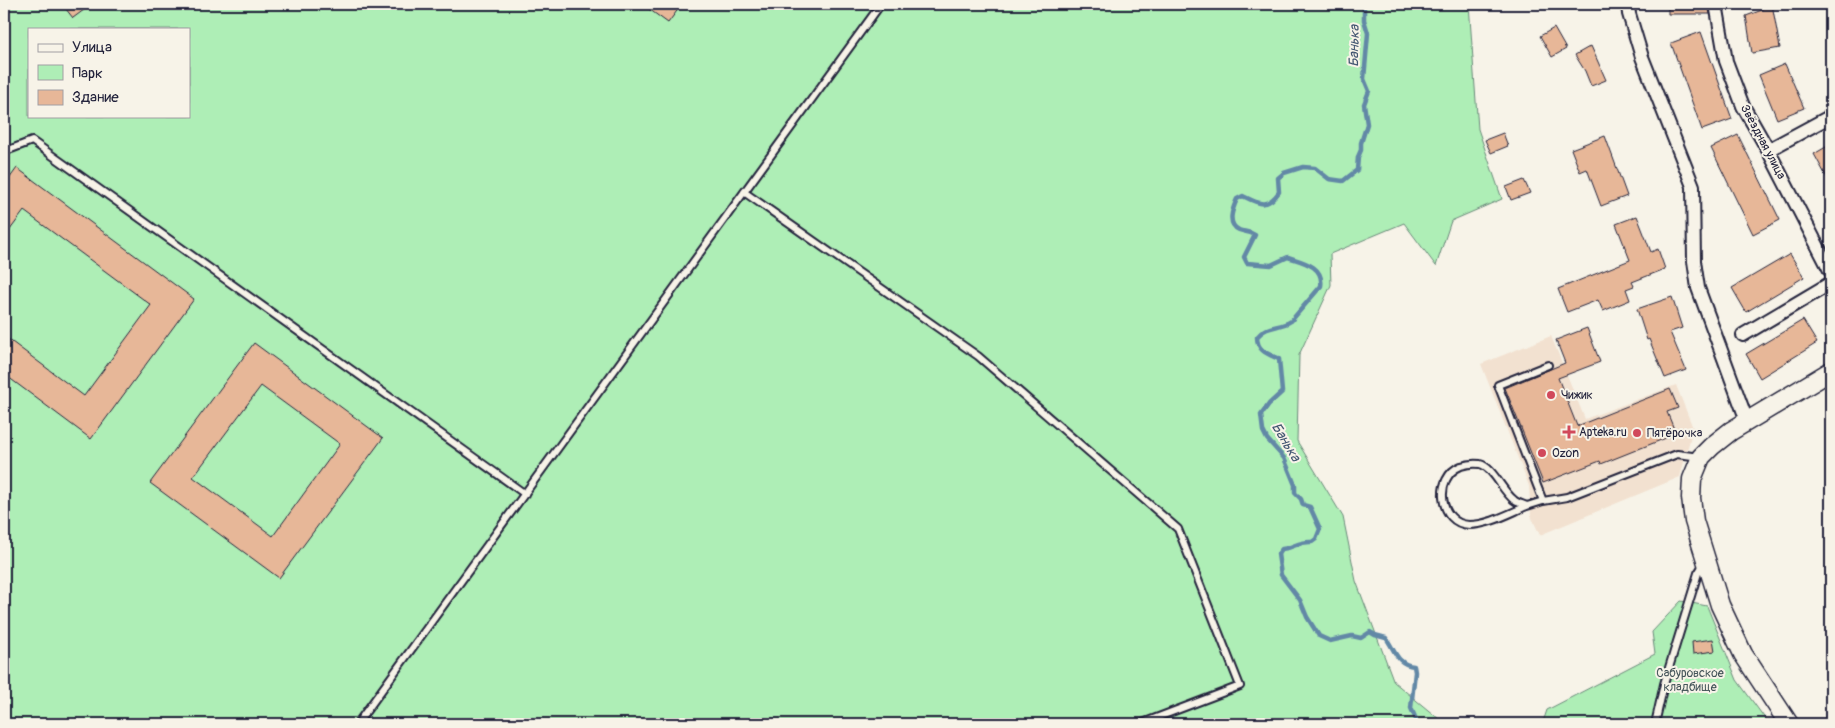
<svg xmlns="http://www.w3.org/2000/svg" width="1835" height="728" viewBox="0 0 1835 728" font-family="Pangolin,sans-serif">
  <rect width="100%" height="100%" fill="#f7f3e8"/>
  <filter id="ink" filterUnits="userSpaceOnUse"><feTurbulence type="fractalNoise" baseFrequency=".02" numOctaves="2"/><feDisplacementMap in="SourceGraphic" scale="10" xChannelSelector="R" yChannelSelector="G"/><feConvolveMatrix kernelMatrix="1 2 1 2 8 2 1 2 1" color-interpolation-filters="sRGB"/></filter>
  <g filter="url(#ink)">
    <path fill="#f2e1d0" d="M 1551,336 L 1585,419 L 1676,385 L 1693,428 L 1680,477 L 1540,535 L 1531,516 L 1529,486 L 1481,364 Z"/>
    <path fill="#aeeeb6" stroke="#688878" fill-rule="evenodd" d="M 4,4 L 1469,4 L 1478,129 L 1502,199 L 1451,221 L 1436,266 L 1404,223 L 1330,254 L 1331,285 L 1299,355 L 1297,441 L 1343,517 L 1356,581 L 1394,682 L 1445,724 L 4,724 ZM 29,29 L 189,29 L 189,116 L 29,116 Z
      M 1681,601 L 1707,606 L 1737,680 L 1769,724 L 1536,724 L 1544,719 L 1547,710 L 1655,654 L 1652,632 Z"/>
    <g fill="none" stroke-linecap="round" stroke-linejoin="round">
      <path stroke="#6288a6" stroke-width="4.5" d="M 1364,4 L 1364,20 L 1368,33 L 1364,79 L 1369,91 L 1364,104 L 1367,124 L 1361,143 L 1361,150 L 1358,157 L 1357,170 L 1343,181 L 1329,179 L 1315,168 L 1303,167 L 1284,173 L 1278,178 L 1279,192 C 1267,209 1259,204 1243,196 L 1237,199 C 1233,208 1226,224 1239,230 C 1244,232 1249,231 1255,235 L 1244,257 L 1247,263 L 1271,265 L 1288,257 C 1303,262 1324,266 1321,286 L 1291,321 C 1279,329 1267,324 1257,337 C 1257,351 1268,354 1279,359 L 1282,392 L 1269,404 L 1261,415 L 1263,431 L 1267,439 L 1284,458 L 1295,485 L 1295,493 L 1301,499 L 1303,505 L 1310,507 L 1320,529 L 1316,539 L 1312,542 C 1297,541 1295,548 1282,549 L 1278,554 L 1281,575 L 1300,600 L 1307,617 L 1319,636 L 1330,641 L 1352,636 L 1361,638 L 1370,632 L 1375,635 L 1386,638 C 1395,650 1397,665 1414,666 L 1415,672 L 1411,708 L 1418,724"/>
    </g>
    <path fill="#e7b798" stroke="#22223b" fill-rule="evenodd" d="M 62,4 L 92,4 L 73,18 Z
      M 642,4 L 682,4 L 668,23 Z
      M 1668,4 L 1708,4 L 1710,14 L 1668,14 Z
      M 1761,4 L 1772,4 L 1780,48 L 1752,53 L 1746,16 L 1762,10 Z
      M 1554,28 L 1566,49 L 1552,57 L 1540,36 Z
      M 1701,32 L 1732,119 L 1702,130 L 1671,43 Z
      M 1591,46 L 1606,80 L 1591,86 L 1585,71 L 1575,55 Z
      M 1785,64 L 1804,108 L 1777,119 L 1759,75 Z
      M 1503,133 L 1508,146 L 1491,153 L 1485,140 Z
      M 1738,135 L 1780,220 L 1753,234 L 1711,148 Z
      M 1605,136 L 1627,196 L 1601,206 L 1587,169 L 1580,172 L 1571,149 Z
      M 1831,144 L 1831,185 L 1814,154 Z
      M 17,168 L 194,299 L 91,439 L 4,374 L 4,336 L 84,396 L 151,305 L 24,211 L 4,238 L 4,186 Z
      M 1524,180 L 1530,193 L 1511,200 L 1506,187 Z
      M 1637,216 L 1651,252 L 1658,249 L 1665,269 L 1632,282 L 1634,286 L 1626,289 L 1630,300 L 1603,311 L 1598,300 L 1567,312 L 1558,289 L 1630,260 L 1616,224 Z
      M 1790,254 L 1804,277 L 1746,312 L 1732,288 Z
      M 1672,297 L 1682,328 L 1670,332 L 1686,370 L 1665,378 L 1649,339 L 1647,340 L 1637,309 Z
      M 1803,320 L 1817,343 L 1760,378 L 1746,354 Z
      M 1587,328 L 1600,362 L 1558,378 L 1577,426 L 1670,389 L 1678,408 L 1667,412 L 1676,434 L 1601,464 L 1600,461 L 1543,483 L 1505,388 L 1565,363 L 1556,340 Z
      M 254,343 L 383,438 L 279,578 L 150,483 ZM 261,386 L 340,444 L 273,536 L 193,477 Z
      M 1713,639 L 1715,651 L 1693,654 L 1692,642 Z"/>
    <g fill="none" stroke-linecap="round" stroke-linejoin="round">
      <g stroke="#22223b" stroke-width="10">
        <path id="lane" d="M 4,154 L 6,151 L 32,141 L 525,494
          M 744,192 L 978,356 L 1178,529 L 1240,686 L 1140,724
          M 1548,365 L 1498,385 L 1543,501 L 1567,497 L 1677,454 L 1700,457
          M 1527,506 C 1510,513 1489,525 1469,525 C 1439,524 1433,477 1461,466 C 1467,464 1473,463 1480,464 C 1493,467 1502,491 1514,500 C 1517,503 1523,504 1527,506 L 1543,501
          M 357,724 L 881,4
          M 1655,724 L 1664,684 L 1698,573 L 1705,562"/>
      </g>
      <g stroke="#22223b" stroke-width="16">
        <path id="street" d="M 1628,4 L 1629,14 L 1642,57 L 1693,186 L 1694,261 L 1698,288 L 1747,421
          M 1716,4 L 1726,61 L 1743,106 L 1768,150 L 1831,272
          M 1768,150 L 1831,116
          M 1743,335 L 1831,283"/>
      </g>
      <g stroke="#22223b" stroke-width="21">
        <path id="secondary" d="M 1789,724 L 1743,654 L 1720,605 L 1694,521 L 1691,498 L 1692,479 L 1701,457 L 1712,446 L 1731,431 L 1831,371"/>
      </g>
      <use href="#lane" stroke="#f7f3e8" stroke-width="6"/>
      <use href="#street" stroke="#f7f3e8" stroke-width="12"/>
      <use href="#secondary" stroke="#f7f3e8" stroke-width="18"/>
    </g>
  </g>
  <g fill="#d1495b" stroke="#f7f3e8" stroke-width="2">
    <circle cx="1551" cy="395" r="5"/>
    <path d="M1566.5 424.5h5v5h5v5h-5v5h-5v-5h-5v-5h5z"/>
    <circle cx="1637" cy="433" r="5"/>
    <circle cx="1542" cy="453" r="5"/>
  </g>
  <g text-anchor="middle" dominant-baseline="central" stroke-width="4" stroke-linejoin="round" paint-order="stroke">
    <g font-size="12" fill="#22223b" stroke="#f7f3e8">
      <text transform="translate(1763 142) rotate(62)">Звёздная улица</text>
    </g>
    <g font-size="12" fill="#22223b" stroke="#f7f3e8" text-anchor="start">
      <text x="1561" y="395">Чижик</text>
      <text x="1579" y="432">Apteka.ru</text>
      <text x="1647" y="433">Пятёрочка</text>
      <text x="1552" y="453">Ozon</text>
    </g>
    <g font-size="12" fill="#45555a" stroke="#f7f3e8">
      <text x="1690" y="673">Сабуровское<tspan x="1690" dy="14">кладбище</tspan></text>
    </g>
    <g font-size="14" font-style="italic" fill="#425571" stroke="#f7f3e8">
      <text transform="translate(1354 46) rotate(-89)">Банька</text>
      <text transform="translate(1286 442) rotate(59)">Банька</text>
    </g>
  </g>
  <rect width="1835" height="728" fill="none" stroke="#f7f3e8" stroke-width="20"/>
  <rect x="10" y="10" width="1815" height="708" fill="none" stroke="#22223b" stroke-width="2" filter="url(#ink)"/>
  <rect x="28" y="28" width="162" height="90" fill="#f7f3e8" stroke="#a29fa3"/>
  <rect x="38" y="44" width="25" height="8" fill="#f7f3e8" stroke="#a29fa3"/>
  <text x="72" y="52" font-size="15" fill="#22223b">Улица</text>
  <rect x="38" y="65" width="25" height="15" fill="#aeeeb6" stroke="#a29fa3"/>
  <text x="72" y="78" font-size="15" fill="#22223b">Парк</text>
  <rect x="38" y="90" width="25" height="15" fill="#e7b798" stroke="#a29fa3"/>
  <text x="72" y="102" font-size="15" fill="#22223b">Здание</text>
</svg>
